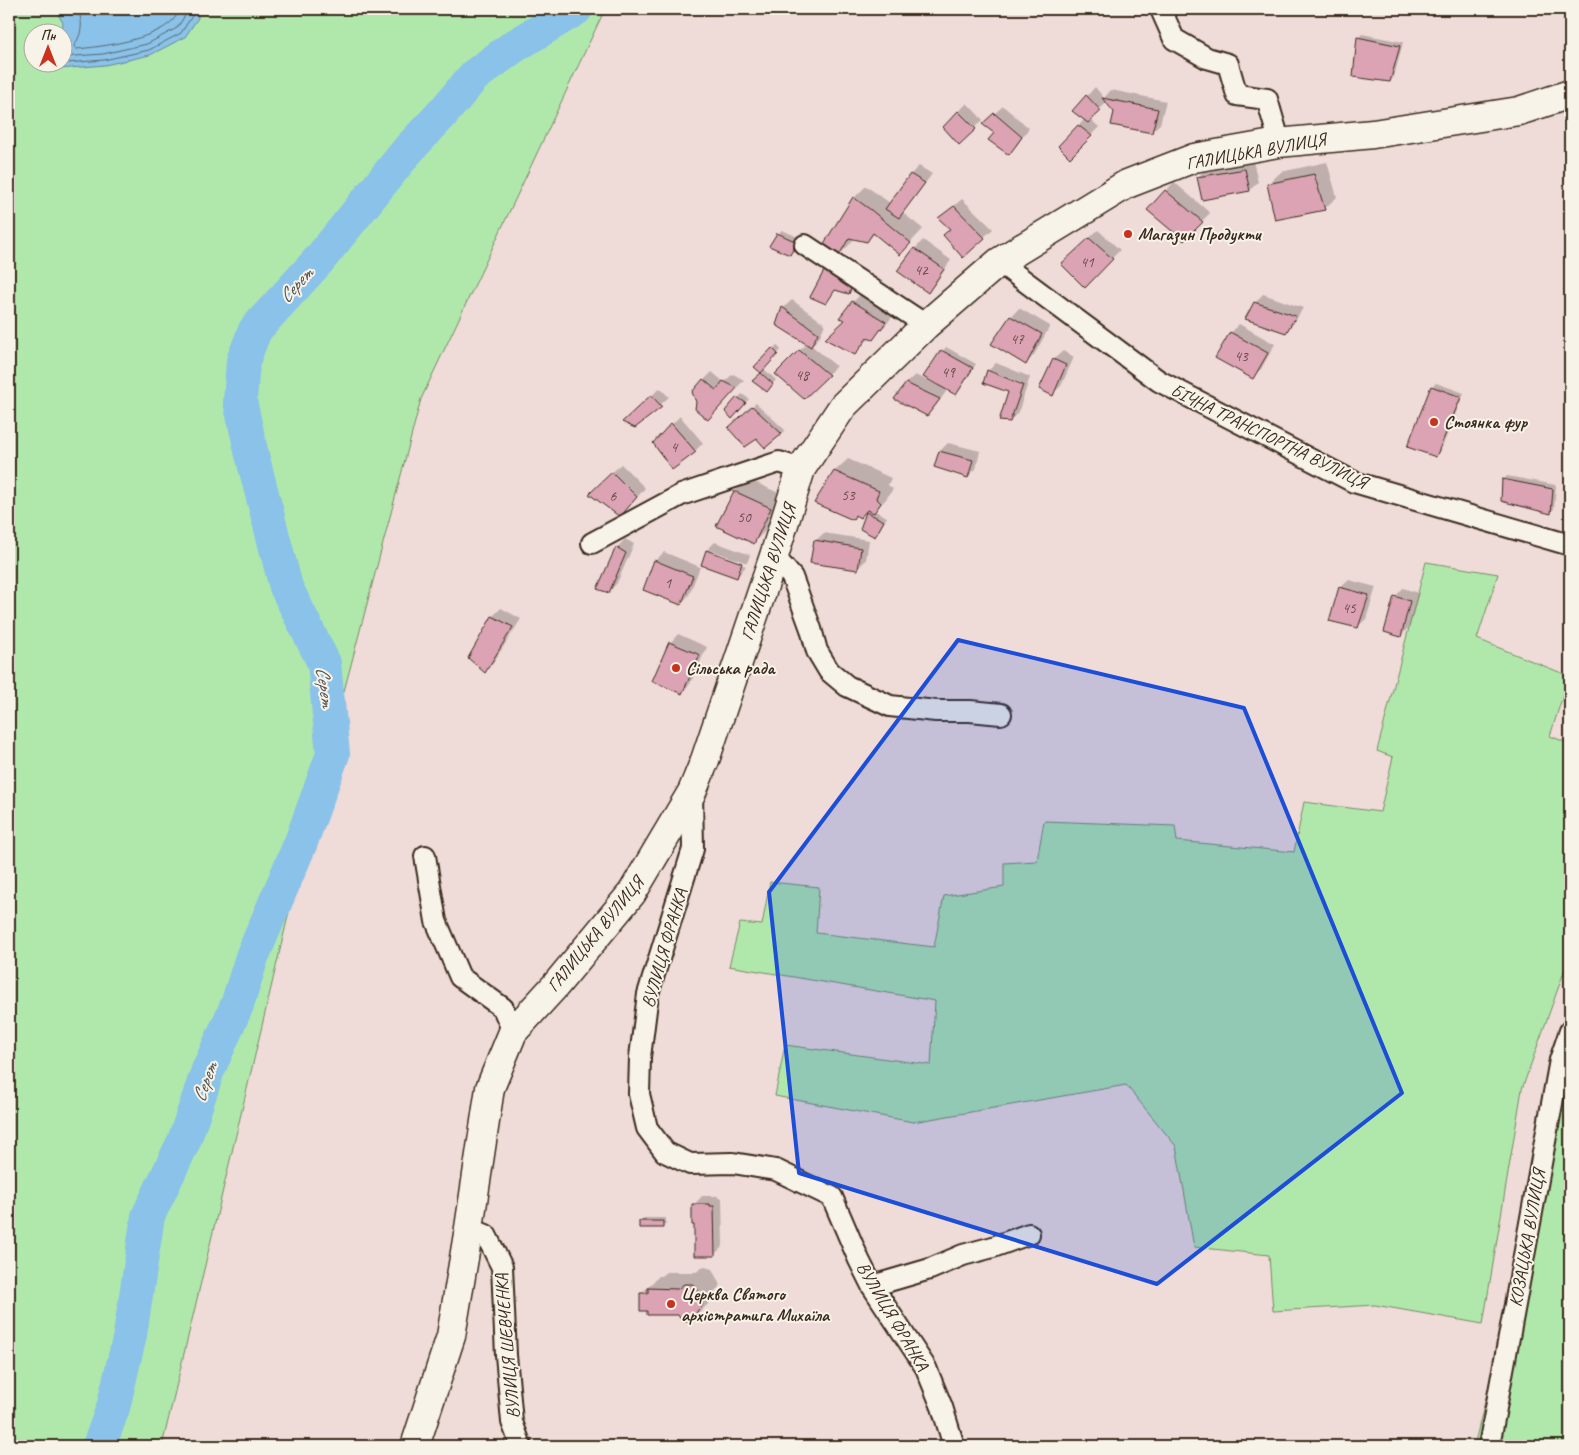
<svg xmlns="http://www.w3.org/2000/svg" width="1579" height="1455" viewBox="0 0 1579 1455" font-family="Caveat,sans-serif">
  <rect width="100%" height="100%" fill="#efdbd8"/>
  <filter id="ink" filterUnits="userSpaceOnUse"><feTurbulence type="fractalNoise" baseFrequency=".02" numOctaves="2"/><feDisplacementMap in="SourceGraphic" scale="10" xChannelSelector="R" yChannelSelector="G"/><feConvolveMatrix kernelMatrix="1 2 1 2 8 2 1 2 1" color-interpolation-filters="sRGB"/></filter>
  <g filter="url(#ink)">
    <path fill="#b0e8ac" stroke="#768965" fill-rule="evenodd" d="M 9,9 L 605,9 L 421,399 L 319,786 L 162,1446 L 9,1446 ZM 32,32 L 62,32 L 62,62 L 32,62 Z
      M 1426,562 L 1498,574 L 1477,639 L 1569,676 L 1550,736 L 1570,744 L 1570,955 L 1522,1089 L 1483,1324 L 1375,1305 L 1273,1311 L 1269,1255 L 1194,1247 L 1176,1146 L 1126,1085 L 913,1122 L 775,1096 L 785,1045 L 931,1065 L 935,1001 L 729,966 L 740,923 L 762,925 L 770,882 L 819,887 L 816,933 L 934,947 L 944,896 L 1004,887 L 1004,863 L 1037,861 L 1044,821 L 1175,826 L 1177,841 L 1294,852 L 1304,802 L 1380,812 L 1393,757 L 1377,751 Z
      M 1561,1097 L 1570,1099 L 1570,1446 L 1474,1446 Z"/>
    <path fill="#8ac2e9" stroke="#6a8598" d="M 55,9 L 198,9 L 198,18 L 185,37 L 150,55 L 105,65 L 48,70 L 47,63 L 62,62 L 62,32 L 61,32 L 63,23 Z"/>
    <path fill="#0003" fill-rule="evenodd" d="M 1362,34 L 1403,42 L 1394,77 L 1390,81 L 1359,37 Z
      M 1095,87 L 1104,98 L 1111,90 L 1166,101 L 1160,124 L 1151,132 L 1115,112 L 1107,102 L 1090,119 L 1099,127 L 1070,157 L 1059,146 L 1085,119 L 1074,111 Z
      M 967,103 L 983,120 L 959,143 L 944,127 Z
      M 1003,106 L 1029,128 L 1017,145 L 1009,154 L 995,133 L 992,116 Z
      M 1253,161 L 1258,182 L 1250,190 L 1198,177 L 1206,169 Z
      M 1327,162 L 1337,197 L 1324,209 L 1268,184 L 1281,172 Z
      M 919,166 L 932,174 L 903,213 L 923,229 L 912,241 L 900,254 L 875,233 L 867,241 L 854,238 L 851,243 L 838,256 L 854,198 L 866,186 L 890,203 L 911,174 Z
      M 1174,182 L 1210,213 L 1184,239 L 1149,210 Z
      M 962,199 L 993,229 L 963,256 L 951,229 L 940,218 Z
      M 782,230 L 800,238 L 790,253 L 778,234 Z
      M 1098,230 L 1120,250 L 1085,286 L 1070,256 Z
      M 923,240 L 951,260 L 936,283 L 928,291 L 915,249 Z
      M 866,289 L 898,309 L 885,326 L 872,339 L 870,338 L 855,353 L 846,320 L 853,302 Z
      M 1263,294 L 1303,308 L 1294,323 L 1286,332 L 1255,303 Z
      M 792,300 L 825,324 L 819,338 L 811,345 L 836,366 L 804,398 L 777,374 L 807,343 L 777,324 L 783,308 Z
      M 1019,308 L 1050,326 L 1034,355 L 1026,364 L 993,344 L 1011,317 Z
      M 1239,324 L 1275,344 L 1261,369 L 1252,377 L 1231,333 Z
      M 777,345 L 781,350 L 764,369 L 776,380 L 767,390 L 754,381 L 763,373 L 756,367 Z
      M 946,347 L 976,364 L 960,390 L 956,393 L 948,389 L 935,407 L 927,415 L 906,383 L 915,375 L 939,386 L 940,385 L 925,376 Z
      M 1063,351 L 1074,357 L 1061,386 L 1052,394 L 1040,389 L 1054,359 Z
      M 996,363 L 1030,377 L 1018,413 L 1009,421 L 1010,391 L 988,371 ZM 991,371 L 1021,383 L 1020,386 L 991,373 Z
      M 712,372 L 724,382 L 733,374 L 744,380 L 716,410 L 704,380 Z
      M 1436,383 L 1464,393 L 1440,452 L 1436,456 L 1432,387 Z
      M 660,388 L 669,397 L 635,427 L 632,414 Z
      M 742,394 L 749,399 L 732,417 L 727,411 Z
      M 756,403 L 785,430 L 782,434 L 730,428 Z
      M 680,416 L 703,443 L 695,451 L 654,443 Z
      M 948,443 L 980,451 L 976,469 L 967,477 L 936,467 L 940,451 Z
      M 848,459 L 891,478 L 888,485 L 893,489 L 886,499 L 875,511 L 887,517 L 879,531 L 875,535 L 861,529 L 869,507 L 856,514 L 852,518 L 816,503 L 835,471 Z
      M 621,464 L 645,488 L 628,508 L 590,494 Z
      M 1507,476 L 1556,485 L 1554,509 L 1550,512 L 1503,480 Z
      M 748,479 L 783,495 L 766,530 L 753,543 L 717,525 L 735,491 Z
      M 824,533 L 869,540 L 866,560 L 857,569 L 815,541 Z
      M 625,539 L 634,544 L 617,583 L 609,592 L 617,548 Z
      M 715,542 L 750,555 L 747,563 L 710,550 L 710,553 L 746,566 L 737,577 L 707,550 Z
      M 664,552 L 700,567 L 689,595 L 681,604 L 655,561 Z
      M 1349,580 L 1376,587 L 1366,619 L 1357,627 L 1340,588 Z
      M 1403,588 L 1418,593 L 1409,627 L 1401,636 L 1395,597 Z
      M 501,608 L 521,619 L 493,663 L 485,671 L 469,658 L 493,616 Z
      M 678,634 L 707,647 L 690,684 L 682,693 L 670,643 Z
      M 702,1196 L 718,1196 L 718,1198 L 722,1198 L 723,1246 L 715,1254 L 694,1205 Z
      M 644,1218 L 666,1218 L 666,1223 L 662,1227 L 641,1221 Z
      M 705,1267 L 712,1269 L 720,1285 L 719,1287 L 714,1293 L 714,1297 L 712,1300 L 694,1318 L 678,1314 L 642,1293 L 659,1276 L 661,1276 L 666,1272 L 696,1272 L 702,1268 Z"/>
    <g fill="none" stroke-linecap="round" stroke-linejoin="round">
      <path stroke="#5b676f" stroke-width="1" d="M 77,9 C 84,21 82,34 74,46 L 76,49 C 101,47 174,38 179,9
        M 62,57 L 103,54 L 147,44 L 177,28 L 186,14 L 187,9
        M 52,62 L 55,64 L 104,60 L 149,50 L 181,33 L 192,16 L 193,9"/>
      <path stroke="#8ac2e9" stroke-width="34" d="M 99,1446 L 113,1408 L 130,1335 L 148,1216 L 184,1141 L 208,1070 L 237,1005 L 252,957 L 301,842 L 333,754 L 324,663 L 286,587 L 252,455 L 240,401 L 243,361 L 255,330 L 318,261 L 408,150 L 441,115 L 474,76 L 513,47 L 576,9"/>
    </g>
    <path fill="#dba3b3" stroke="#3b2a1e" d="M 1357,37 L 1400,46 L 1390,82 L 1353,77 Z
      M 1086,95 L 1101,111 L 1088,123 L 1072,111 Z
      M 1102,98 L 1158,109 L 1152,133 L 1111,125 L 1114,112 Z
      M 958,111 L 976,129 L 959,145 L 943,127 Z
      M 994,113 L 1022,137 L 1009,155 L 988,140 L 994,133 L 982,124 Z
      M 1078,125 L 1092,136 L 1070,158 L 1058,146 Z
      M 1245,169 L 1250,191 L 1202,200 L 1197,177 Z
      M 910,174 L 925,183 L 899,218 L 885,209 Z
      M 1314,174 L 1325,210 L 1275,220 L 1267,184 Z
      M 1165,190 L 1203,222 L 1184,241 L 1147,210 Z
      M 853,197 L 871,210 L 911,243 L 900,255 L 873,233 L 867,242 L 849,238 L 838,257 L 823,245 Z
      M 954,206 L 985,238 L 963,258 L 943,235 L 950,229 L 938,218 Z
      M 777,233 L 797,242 L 790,255 L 769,246 Z
      M 1089,238 L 1113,259 L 1085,288 L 1061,264 Z
      M 914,248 L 944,269 L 928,293 L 897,271 Z
      M 825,269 L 852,286 L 849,294 L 835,290 L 826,304 L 810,297 Z
      M 852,301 L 886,322 L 873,340 L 867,338 L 855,355 L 825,339 L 845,320 L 839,318 Z
      M 1254,302 L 1296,316 L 1286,333 L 1245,319 Z
      M 782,307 L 818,333 L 811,347 L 776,325 Z
      M 1010,316 L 1042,334 L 1026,365 L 991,344 Z
      M 1230,332 L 1268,353 L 1253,379 L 1215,358 Z
      M 772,348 L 778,354 L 761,373 L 754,367 Z
      M 799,350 L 829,375 L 804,399 L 775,374 Z
      M 941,350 L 973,368 L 956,395 L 923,377 Z
      M 1053,359 L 1066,365 L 1053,396 L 1039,389 Z
      M 987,370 L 1023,385 L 1010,422 L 999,421 L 1008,392 L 983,383 Z
      M 761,373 L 773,384 L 767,392 L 752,381 Z
      M 703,379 L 716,390 L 723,381 L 737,388 L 708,420 L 695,409 L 696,402 L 692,392 Z
      M 906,383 L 940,399 L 927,416 L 894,399 Z
      M 1431,386 L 1461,397 L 1436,457 L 1407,447 Z
      M 651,395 L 662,407 L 635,428 L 622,422 Z
      M 737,397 L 746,403 L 732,419 L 725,411 Z
      M 752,406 L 782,434 L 765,448 L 757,439 L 745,447 L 728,428 Z
      M 671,423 L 696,452 L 672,470 L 653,443 Z
      M 939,451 L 973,460 L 968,478 L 934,467 Z
      M 834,471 L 879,491 L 876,498 L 881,503 L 874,513 L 867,510 L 860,518 L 855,515 L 853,520 L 814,503 Z
      M 612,472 L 637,497 L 620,517 L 589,494 Z
      M 1502,479 L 1553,489 L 1551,514 L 1501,501 Z
      M 734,491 L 771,508 L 754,544 L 716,526 Z
      M 866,512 L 884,521 L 875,537 L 860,529 Z
      M 814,540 L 861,548 L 858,570 L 810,563 Z
      M 616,547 L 626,553 L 609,593 L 597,589 Z
      M 706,550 L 742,563 L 737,578 L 701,565 Z
      M 654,560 L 693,576 L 681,605 L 643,590 Z
      M 1339,587 L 1369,595 L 1358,628 L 1329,621 Z
      M 1394,596 L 1410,601 L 1401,637 L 1384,632 Z
      M 492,616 L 513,627 L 485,673 L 468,658 Z
      M 669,642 L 700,655 L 682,694 L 652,681 Z
      M 692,1204 L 710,1204 L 710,1206 L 714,1206 L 715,1256 L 694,1256 L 694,1225 L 692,1225 Z
      M 639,1221 L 663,1221 L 663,1228 L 639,1228 Z
      M 684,1284 L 692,1284 L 695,1286 L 698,1289 L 698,1293 L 703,1299 L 702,1306 L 697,1311 L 697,1316 L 695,1319 L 687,1321 L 681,1320 L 678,1315 L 647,1315 L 647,1311 L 640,1311 L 640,1293 L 648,1293 L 648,1288 L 678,1289 Z"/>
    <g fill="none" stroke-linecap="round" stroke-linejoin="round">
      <g stroke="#3b2a1e" stroke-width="24">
        <path id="street" d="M 1162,9 L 1162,12 L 1174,39 L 1207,58 L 1228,64 L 1237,95 L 1267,99 L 1276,130 L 1278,143
          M 805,245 L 926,325
          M 999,262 L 1159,381 L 1354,482 L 1570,545
          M 592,543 L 681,495 L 779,462 L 801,469
          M 774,556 L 792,577 L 811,629 L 817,651 L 829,671 L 847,686 L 890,706 L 936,711 L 970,711 L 1001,714
          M 692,792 L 693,849 L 648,994 L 640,1057 L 639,1094 L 647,1128 L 665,1152 L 690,1164 L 733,1163 L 776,1170 L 832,1197 L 859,1260 L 872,1286 L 926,1368 L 942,1407 L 954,1446
          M 425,856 L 436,921 L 460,977 L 503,1008 L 513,1032
          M 469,1228 L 486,1235 L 502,1267 L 506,1355 L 512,1422 L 521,1446
          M 872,1286 L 930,1269 L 963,1255 L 993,1247 L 1029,1234
          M 1489,1446 L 1560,1060 L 1570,1031"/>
      </g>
      <g stroke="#3b2a1e" stroke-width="31">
        <path id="secondary" d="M 415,1446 L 451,1336 L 469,1228 L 490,1088 L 513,1032 L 555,986 L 632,893 L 692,792 L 705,760 L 774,556 L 801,469 L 843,406 L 926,325 L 999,262 L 1127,184 L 1194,158 L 1278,143 L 1373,134 L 1519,111 L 1570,94"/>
      </g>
      <use href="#street" stroke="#f7f3e8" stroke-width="20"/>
      <use href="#secondary" stroke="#f7f3e8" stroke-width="28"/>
    </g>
  </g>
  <path fill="#1d4ed8" fill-opacity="0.2" stroke="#1d4ed8" stroke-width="4" stroke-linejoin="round" d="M 958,640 L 1244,708 L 1402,1093 L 1157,1284 L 799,1173 L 769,892 Z"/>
  <g fill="#c8321e" stroke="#f7f3e8" stroke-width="2">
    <circle cx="1128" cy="234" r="5"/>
    <circle cx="1434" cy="422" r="5"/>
    <circle cx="676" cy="668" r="5"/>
    <circle cx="671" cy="1304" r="5"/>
  </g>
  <g text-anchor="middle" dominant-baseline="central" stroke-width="4" stroke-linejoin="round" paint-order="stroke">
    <g font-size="15" fill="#634843">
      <text x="1087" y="262">41</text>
      <text x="921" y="270">42</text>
      <text x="1017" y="339">47</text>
      <text x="1241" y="356">43</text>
      <text x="948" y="372">49</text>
      <text x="802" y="375">48</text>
      <text x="674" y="447">4</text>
      <text x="848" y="495">53</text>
      <text x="613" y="496">6</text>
      <text x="744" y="517">50</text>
      <text x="668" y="583">1</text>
      <text x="1349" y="608">45</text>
    </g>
    <g font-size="18" fill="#3b2a1e" stroke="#f7f3e8">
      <text transform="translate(1256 151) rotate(-10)">ГАЛИЦЬКА ВУЛИЦЯ</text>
      <text transform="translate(1269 436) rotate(26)">БІЧНА ТРАНСПОРТНА ВУЛИЦЯ</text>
      <text transform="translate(768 572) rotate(-72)">ГАЛИЦЬКА ВУЛИЦЯ</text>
      <text transform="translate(595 934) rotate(-51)">ГАЛИЦЬКА ВУЛИЦЯ</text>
      <text transform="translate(664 948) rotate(-74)">ВУЛИЦЯ ФРАНКА</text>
      <text transform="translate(1527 1238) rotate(-80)">КОЗАЦЬКА ВУЛИЦЯ</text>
      <text transform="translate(893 1316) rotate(59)">ВУЛИЦЯ ФРАНКА</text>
      <text transform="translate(507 1346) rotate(-95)">ВУЛИЦЯ ШЕВЧЕНКА</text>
    </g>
    <g font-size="18" font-weight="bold" fill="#3b2a1e" stroke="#f7f3e8" text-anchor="start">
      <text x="1138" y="234">Магазин Продукти</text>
      <text x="1444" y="422">Стоянка фур</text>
      <text x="686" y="668">Сільська рада</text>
      <text x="681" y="1294">Церква Святого<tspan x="681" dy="21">архістратига Михаїла</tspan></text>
    </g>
    <g font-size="19" font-style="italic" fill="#4f5051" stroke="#f7f3e8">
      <text transform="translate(296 285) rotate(-47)">Серет</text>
      <text transform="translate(325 687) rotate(82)">Серет</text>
      <text transform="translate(205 1082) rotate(-70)">Серет</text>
    </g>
  </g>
  <rect width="1579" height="1455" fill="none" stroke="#f7f3e8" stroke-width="30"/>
  <rect x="15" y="15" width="1549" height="1425" fill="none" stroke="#3b2a1e" stroke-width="2" filter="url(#ink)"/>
  <g transform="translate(48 48)"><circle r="24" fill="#f7f3e8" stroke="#aca397"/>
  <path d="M0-4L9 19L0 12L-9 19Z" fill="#c8321e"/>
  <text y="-8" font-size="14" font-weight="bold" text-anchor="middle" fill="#3b2a1e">Пн</text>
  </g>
</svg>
